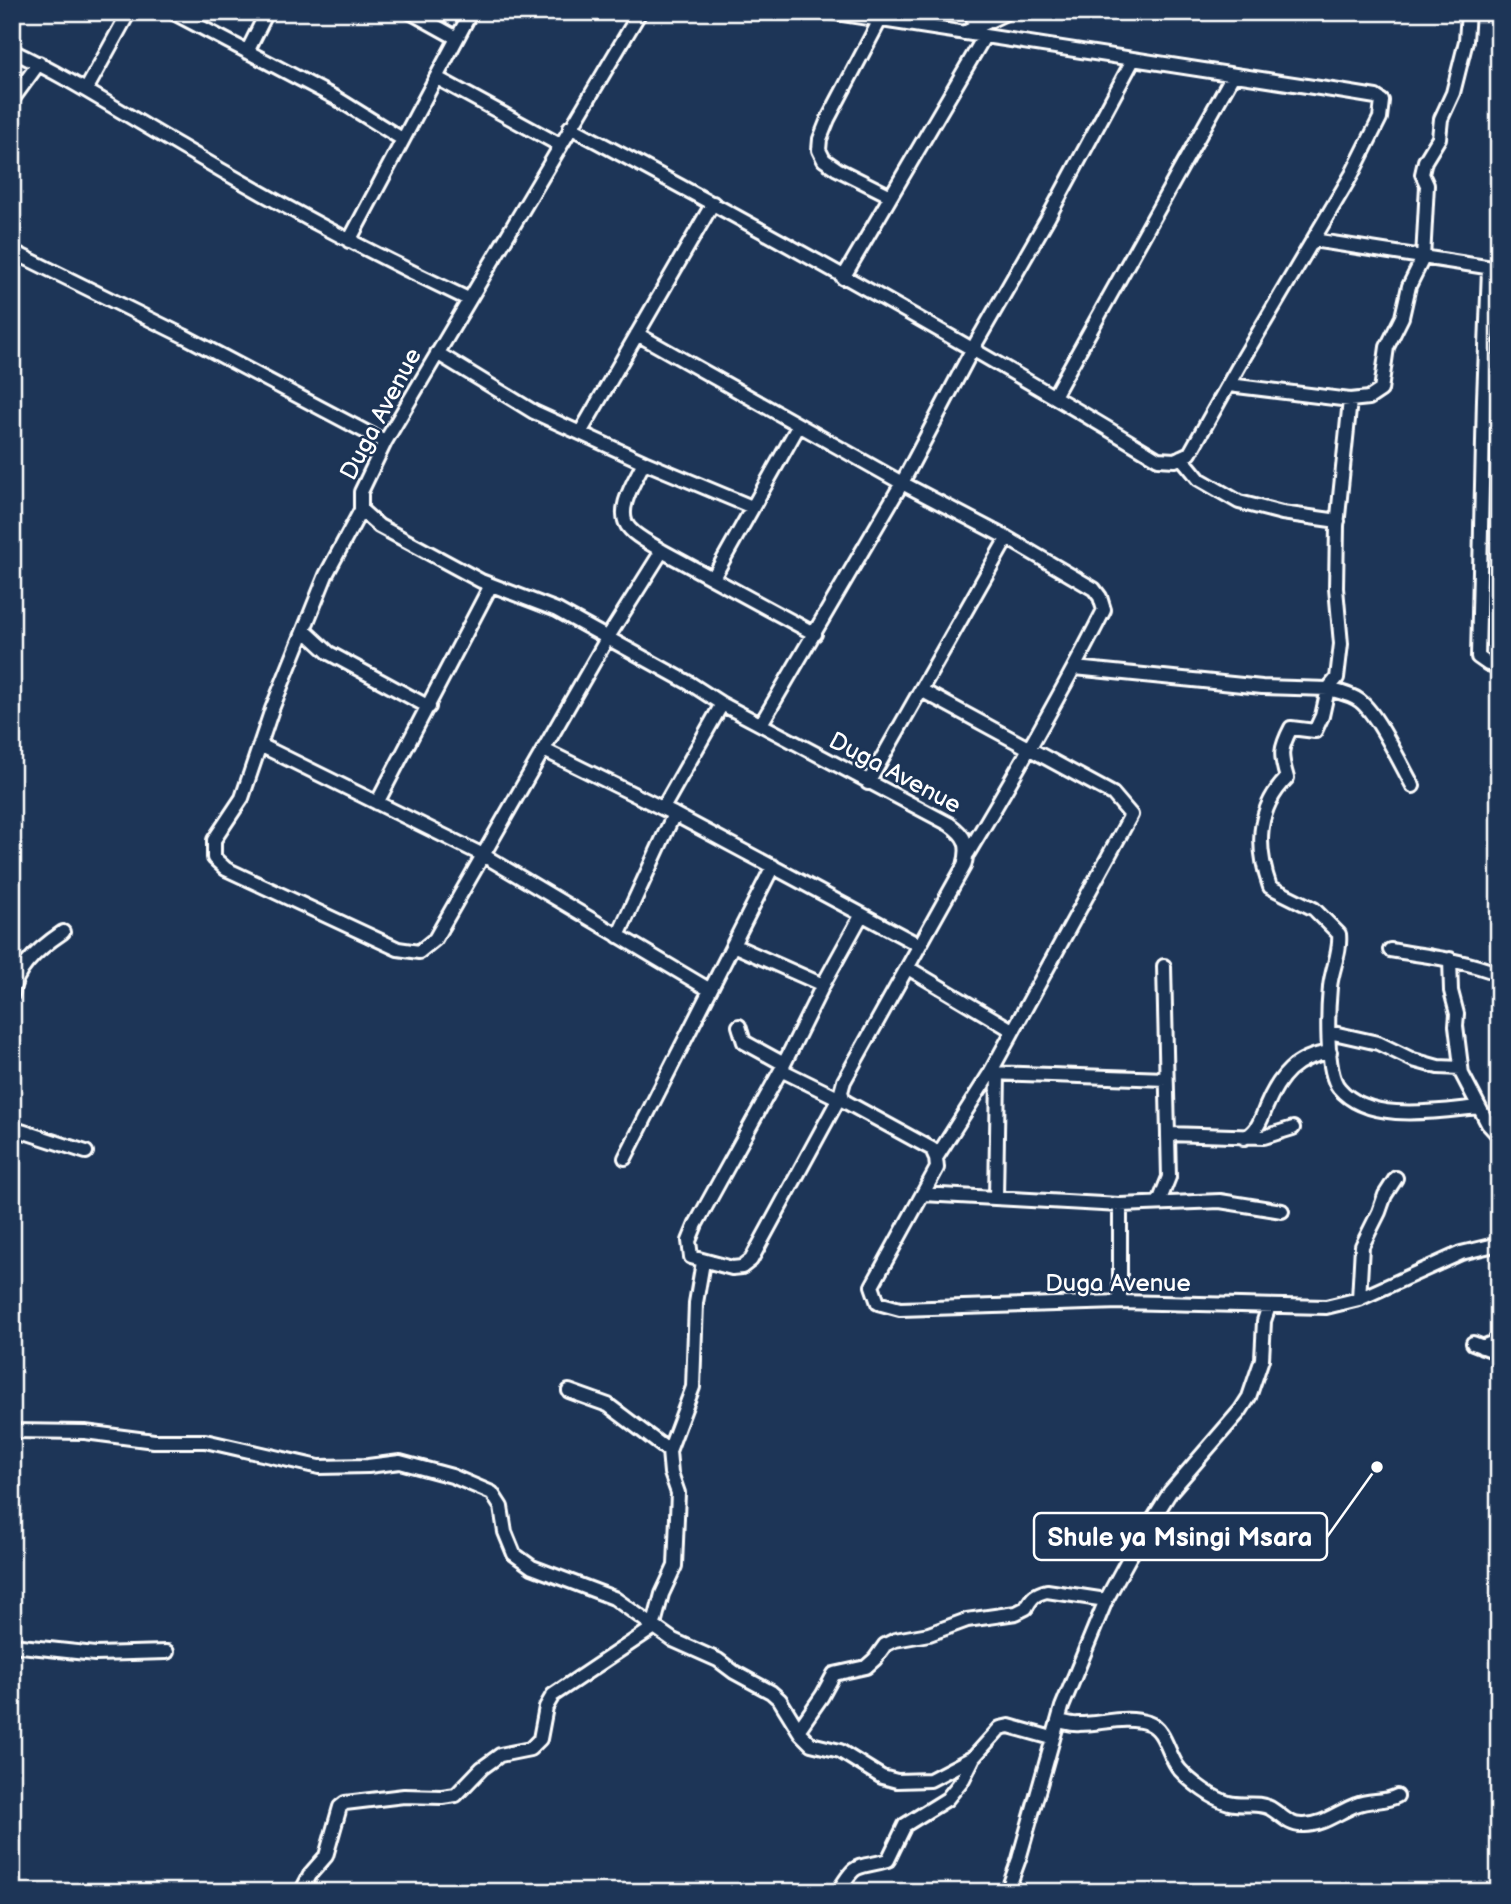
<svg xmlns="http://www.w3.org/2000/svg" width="1511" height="1904" viewBox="0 0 1511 1904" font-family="'Balsamiq Sans',sans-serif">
  <rect width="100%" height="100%" fill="#1d3557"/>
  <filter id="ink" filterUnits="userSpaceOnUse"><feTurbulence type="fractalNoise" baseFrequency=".0143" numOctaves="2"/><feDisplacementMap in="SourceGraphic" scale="14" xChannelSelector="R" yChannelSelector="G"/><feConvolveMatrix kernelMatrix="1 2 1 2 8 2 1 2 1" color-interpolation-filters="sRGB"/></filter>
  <g filter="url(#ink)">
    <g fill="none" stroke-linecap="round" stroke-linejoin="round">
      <g stroke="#fff" stroke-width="18">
        <path id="minor" d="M 172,12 L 336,98 L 402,139
          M 410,12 L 457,38
          M 640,12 L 385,442 L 361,492 L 361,510 L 379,526 L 481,581 L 557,610 L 691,684 L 722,704 L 949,824 C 966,836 970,845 964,866 L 844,1081 L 841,1092 L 844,1101 L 932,1149 L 936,1158 L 937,1168 L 872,1286 L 878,1303 L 900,1309 L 1120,1302 L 1326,1307 L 1359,1299 L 1461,1253 L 1499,1244
          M 970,12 L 977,27
          M 880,20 L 828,119 L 820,139 L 819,150 L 824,160 L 837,169 L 891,196
          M 964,33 L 1008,12
          M 12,51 C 70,78 124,114 180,146 C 274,202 370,253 468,299
          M 247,52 L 267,12
          M 437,78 L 560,145
          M 86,90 L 129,12
          M 12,100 L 39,63
          M 570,127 C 769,233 966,342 1158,459 L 1175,460 L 1190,453 L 1241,362 L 1352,174 L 1380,118 L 1382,101 L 1376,97 L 1339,91 L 830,12
          M 1313,240 L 1499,269
          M 349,241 L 471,12
          M 12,251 L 184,336 L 385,442
          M 1489,269 L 1484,399 L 1478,657 L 1488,664 L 1499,667
          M 843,278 L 984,37
          M 637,334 L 902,483 L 1007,538 L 1094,589 L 1100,597 L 1104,610 C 1062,693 1016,773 968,853
          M 437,353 L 534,412 L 644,462 L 752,507
          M 1229,385 L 1350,400 L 1369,398 L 1381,390 L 1387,347 L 1402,317 L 1409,286 L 1423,258 L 1427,185 L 1422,174 L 1425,161 L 1439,138 L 1441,119 L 1453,93 L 1466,41 L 1468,12
          M 1054,396 L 1233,75
          M 580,433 L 713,203
          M 1181,457 L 1199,479 L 1239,502 L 1282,513 L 1338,521
          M 361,510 L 326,575 L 272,709 L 242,798 L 214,840 L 214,858 L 226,869 L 398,949 L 419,952 L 435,939 L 608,637 L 662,551 C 652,544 638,538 630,529 C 613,512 636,479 644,462
          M 662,551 L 815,634
          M 713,578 L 799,425
          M 304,630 L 329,653 L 429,707
          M 1075,668 L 1262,687 L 1328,689 L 1337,678 L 1341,644 L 1336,588 L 1337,526 L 1350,400
          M 921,690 L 1113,794 L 1131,815 L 990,1073 L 936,1158
          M 761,724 L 902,483 L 972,350 L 1049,216 L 1133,60
          M 260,745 L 483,855 L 710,990
          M 544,750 L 674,814 L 919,945
          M 868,783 L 1007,538
          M 1413,786 C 1401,765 1378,715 1360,701 C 1351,694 1339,692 1328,689 L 1322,716 L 1315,731 L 1291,728 C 1280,749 1280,755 1287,778 C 1256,809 1256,847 1270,887 L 1314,909 L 1339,934 C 1341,952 1332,968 1330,987 C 1328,1008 1325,1072 1339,1088 C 1369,1124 1438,1111 1479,1107
          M 377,803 L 491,585
          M 663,808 L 722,704
          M 618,936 L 674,814
          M 733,945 L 823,985
          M 1390,950 C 1427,956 1464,960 1499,974
          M 1450,959 L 1451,991 L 1457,1014 L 1456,1026 L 1462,1074 L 1488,1124 L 1499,1136
          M 908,968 L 1012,1030
          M 12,995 C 15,968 42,946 63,932
          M 739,1026 L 744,1042 L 784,1064
          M 1329,1032 L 1378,1043 L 1413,1060 L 1438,1067 L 1461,1068
          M 781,1070 L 844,1101
          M 990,1073 L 1166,1079
          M 838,1100 L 751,1260 L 742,1267 L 732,1268 L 691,1257 L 689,1241 L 696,1224 L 781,1070 L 823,985 L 861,916
          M 12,1128 L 86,1152
          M 1168,1134 L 1264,1137 L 1293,1128
          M 1244,1138 C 1257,1132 1261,1120 1266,1107 C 1279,1076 1295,1057 1330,1052
          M 625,1158 L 773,866
          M 923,1194 L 1120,1205 L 1220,1201 L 1282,1211
          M 996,1198 L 998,1073
          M 1159,1202 L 1169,1177 L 1164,966
          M 1120,1205 L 1120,1302
          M 1359,1299 L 1362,1246 L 1379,1212 L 1385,1195 L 1396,1178
          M 1473,1343 L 1499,1353
          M 1482,1347 L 1499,1340
          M 569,1391 L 608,1405 L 669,1451
          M 12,1431 L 85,1432 L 154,1441 L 205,1441 L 319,1467 L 368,1466 L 400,1462 L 452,1476 L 492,1493 L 501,1507 L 505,1532 L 514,1554 L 532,1567 L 614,1598 L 673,1640 L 718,1660 L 734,1672 L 771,1692 L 780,1700 L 801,1734 L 811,1744 L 840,1751 L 882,1777 L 897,1781 L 930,1780 L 974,1757
          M 12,1645 L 95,1654 L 167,1652
          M 1058,1721 C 1065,1722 1072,1725 1079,1724 C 1102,1724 1126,1715 1148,1723 C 1166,1729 1168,1757 1180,1770 C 1191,1782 1213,1799 1229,1803 C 1243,1807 1257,1801 1270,1808 C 1282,1815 1288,1825 1302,1825 C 1322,1826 1338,1812 1356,1805 C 1370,1799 1383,1803 1397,1796
          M 799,1729 L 822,1696 L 834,1674 L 866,1667 L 875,1659 L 885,1645 L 895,1640 L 929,1634 L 967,1620 L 1016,1613 L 1026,1608 C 1032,1597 1035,1594 1047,1591 L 1106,1600
          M 301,1892 L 311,1873 L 326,1856 L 340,1807 L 345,1803 L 404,1796 L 442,1797 L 456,1795 L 482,1768 L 500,1755 L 530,1749 L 540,1739 L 546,1707 L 553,1695 L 653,1628 L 662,1594 L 675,1566 L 678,1493 L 671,1473 L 669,1451 L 693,1387 L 696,1303 L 703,1262
          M 838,1892 C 858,1859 855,1870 888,1860 L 905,1825 L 947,1799 L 963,1779 L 974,1757 L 1000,1728 L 1009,1726 L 1052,1738
          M 1007,1892 L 1019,1859 L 1062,1707 L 1106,1600 L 1129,1558 L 1170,1492 L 1240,1411 L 1249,1397 L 1262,1359 L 1264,1321 L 1269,1306"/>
      </g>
      <use href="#minor" stroke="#1d3557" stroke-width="12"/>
    </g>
  </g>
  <g text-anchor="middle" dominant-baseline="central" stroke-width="5" stroke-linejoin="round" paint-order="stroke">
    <g font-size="24" fill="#fff" stroke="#1d3557">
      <text transform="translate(381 414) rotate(-62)">Duga Avenue</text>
      <text transform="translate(895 773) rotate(28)">Duga Avenue</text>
      <text x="1118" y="1283">Duga Avenue</text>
    </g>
  </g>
  <path fill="none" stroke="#fff" stroke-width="2.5" d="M1377 1467L1327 1537"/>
  <circle fill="#fff" stroke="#1d3557" stroke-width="2.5" cx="1377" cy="1467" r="7"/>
  <rect fill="#1d3557" stroke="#fff" stroke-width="2.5" x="1034" y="1513" width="293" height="47" rx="7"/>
  <g font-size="26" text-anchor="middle" font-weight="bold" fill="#fff">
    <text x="1180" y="1546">Shule ya Msingi Msara</text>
  </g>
  <rect width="1511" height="1904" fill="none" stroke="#1d3557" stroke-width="42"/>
  <rect x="21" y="21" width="1469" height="1862" fill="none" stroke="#fff" stroke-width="2.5" filter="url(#ink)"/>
</svg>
